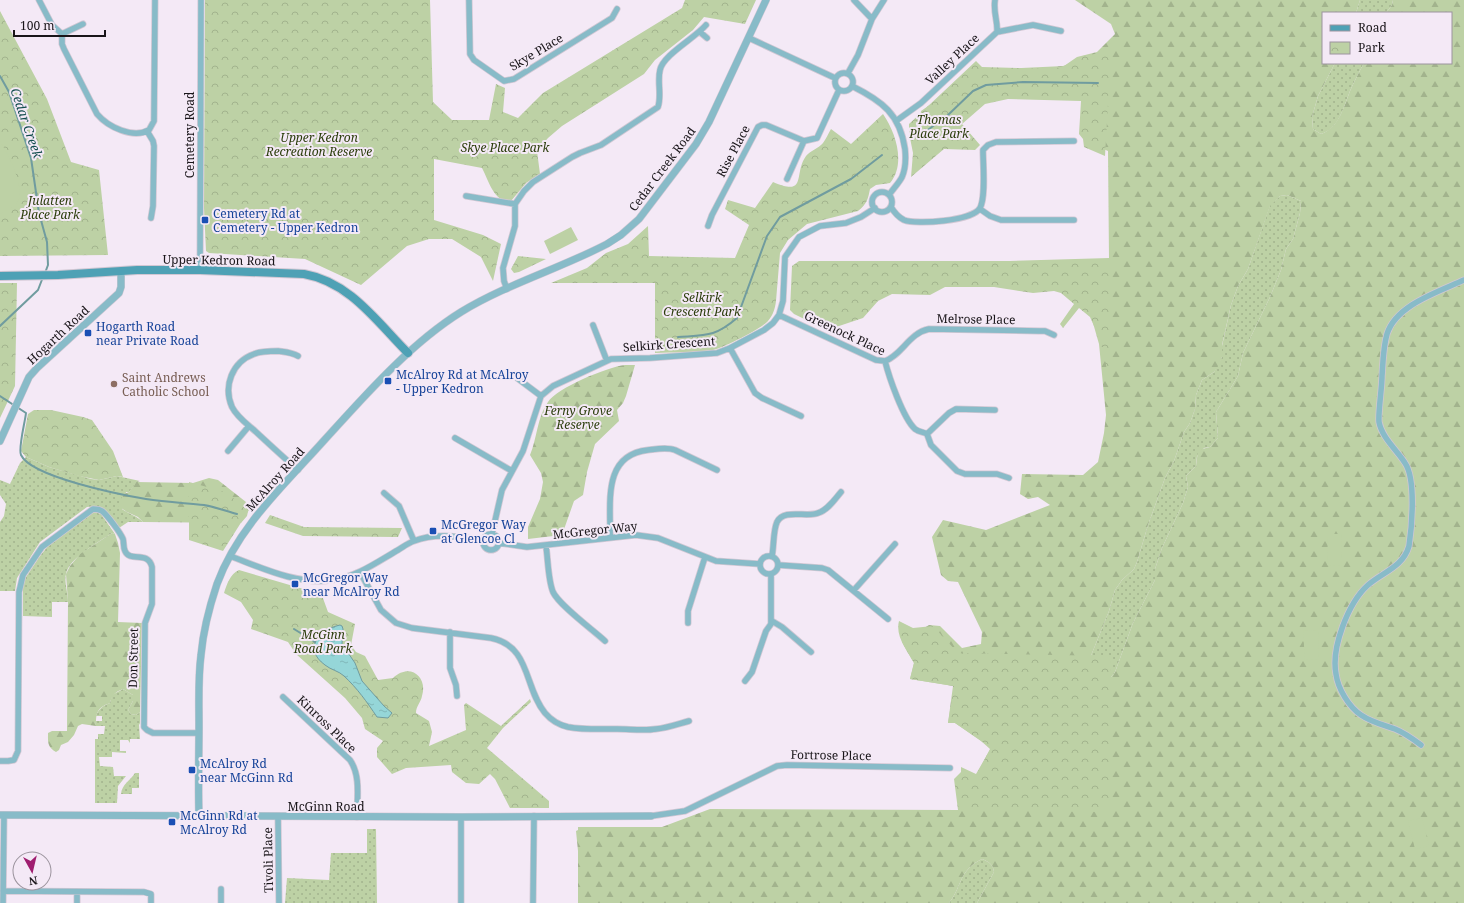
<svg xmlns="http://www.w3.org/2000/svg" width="1464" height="903" viewBox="0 0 1464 903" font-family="'Noto Serif',serif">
  <defs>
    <pattern id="grass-dots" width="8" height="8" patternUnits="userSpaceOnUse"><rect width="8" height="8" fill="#bdd1a5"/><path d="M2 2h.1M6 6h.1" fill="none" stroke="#a2b38d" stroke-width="1.8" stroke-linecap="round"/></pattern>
    <pattern id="forest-firs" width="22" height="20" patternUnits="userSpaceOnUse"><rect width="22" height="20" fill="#bdd1a5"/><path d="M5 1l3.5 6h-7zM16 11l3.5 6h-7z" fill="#a2b38d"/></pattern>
    <pattern id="park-crowns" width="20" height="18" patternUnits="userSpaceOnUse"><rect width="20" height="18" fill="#bdd1a5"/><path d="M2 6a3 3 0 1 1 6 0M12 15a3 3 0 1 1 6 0" fill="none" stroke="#a2b38d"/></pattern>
    <pattern id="water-ripples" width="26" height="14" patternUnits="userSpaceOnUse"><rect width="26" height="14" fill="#95d6d8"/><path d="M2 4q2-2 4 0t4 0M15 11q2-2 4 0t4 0" fill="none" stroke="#80b7b9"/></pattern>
  </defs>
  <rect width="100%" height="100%" fill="#f4e9f6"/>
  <path fill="url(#grass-dots)" d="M 1360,0 L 1393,0 L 1392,5 L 1386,13 L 1356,13 Z
    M 1335,63 L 1364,63 C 1359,72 1354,82 1350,91 C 1344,106 1339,129 1321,134 L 1313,129 L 1312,117 L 1318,96 Z
    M 1287,195 L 1301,201 L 1300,213 L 1293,239 L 1286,249 L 1281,270 L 1270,297 L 1243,353 L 1238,376 L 1216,412 L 1218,438 L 1210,447 L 1204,448 L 1197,456 L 1196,466 L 1186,476 L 1188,487 L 1183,503 L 1162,548 L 1155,569 L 1155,580 L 1133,623 L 1115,672 L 1108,681 L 1086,668 L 1109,611 L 1115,590 L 1122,580 L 1134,569 L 1137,562 L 1148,525 L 1165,478 L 1174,461 L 1184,432 L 1190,423 L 1195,409 L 1196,395 L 1202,380 L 1214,372 L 1222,357 L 1222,346 L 1231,305 L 1238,286 L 1248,269 L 1270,205 L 1280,196 Z
    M 26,457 L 49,467 L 91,479 L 99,480 L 117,476 L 140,481 L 137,482 L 129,492 L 126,492 L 122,509 C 129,514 137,516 143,522 L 128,522 L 119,528 L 103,509 L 97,506 L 87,507 L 40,542 L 17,578 L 15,591 L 0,591 L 0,522 L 4,516 L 6,504 L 0,495 L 0,480 L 10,484 L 20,463 Z
    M 95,512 L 101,514 L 115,534 L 112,533 C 99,542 69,558 66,574 C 64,581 68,594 68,602 L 52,602 L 52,617 L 23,616 L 23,585 L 26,577 L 40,556 L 48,546 L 91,513 Z
    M 123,689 L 133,695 L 133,701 L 128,710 L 131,714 L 136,715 L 140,712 L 140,723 L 139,725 L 140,739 L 130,739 L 130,743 L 128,740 L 120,740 L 120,751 L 126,751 L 126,753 L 112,752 L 112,757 L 99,757 L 100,766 L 113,767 L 114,776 L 126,776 L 118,786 L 117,803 L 95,803 L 95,739 L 98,739 L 98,734 L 104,734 L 105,726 L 96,726 L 96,721 L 102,721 L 102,716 L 96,716 C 99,708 103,706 110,703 L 112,695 Z
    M 135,773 L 139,773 L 139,788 L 132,788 L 132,794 L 121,794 C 122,784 130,781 135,773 Z
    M 367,829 L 376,829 L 377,903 L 285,903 L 287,878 L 329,880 L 331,853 L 367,853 Z
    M 982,859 C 989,862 993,864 994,872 L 977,903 L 949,903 C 963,885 958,871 982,859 Z"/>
  <path fill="url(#forest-firs)" fill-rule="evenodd" d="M 1075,0 L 1360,0 L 1356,13 L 1323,13 L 1323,63 L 1335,63 L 1318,96 L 1312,117 L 1313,129 L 1321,134 C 1339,128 1344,106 1350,91 C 1354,82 1359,72 1364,63 L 1451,63 L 1451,13 L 1386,13 L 1392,5 L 1393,0 L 1464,0 L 1464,903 L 977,903 L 994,872 C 993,864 989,862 982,859 C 958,871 963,885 949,903 L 578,903 L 578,851 L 576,831 L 578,830 L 578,827 L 662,827 L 710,809 L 958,810 L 990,749 L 980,740 L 955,723 L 948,723 L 953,686 L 910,679 L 914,663 L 902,642 L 929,625 L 940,626 L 962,648 L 981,644 L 982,632 L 958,582 L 948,581 L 941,575 L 932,537 L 943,520 L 986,530 L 1050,505 L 1038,497 L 1028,499 L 1020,494 L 1022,474 L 1083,475 L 1098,462 L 1104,433 L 1106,415 L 1099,344 L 1091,316 L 1068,295 L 1052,287 L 911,264 L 1109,258 L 1108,151 L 1094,145 L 1082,97 L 1006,96 L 983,103 L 918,140 L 921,111 L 980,70 L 1064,66 L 1077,57 L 1097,52 L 1115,34 L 1111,24 ZM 1287,195 L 1301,201 L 1300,213 L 1293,239 L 1286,249 L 1281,270 L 1270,297 L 1243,353 L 1238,376 L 1216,412 L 1218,438 L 1210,447 L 1198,450 L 1196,466 L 1186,476 L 1188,487 L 1183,503 L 1162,548 L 1155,569 L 1155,580 L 1133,623 L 1115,672 L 1108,681 L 1086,668 L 1109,611 L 1115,590 L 1122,580 L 1134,569 L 1137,562 L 1148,525 L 1165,478 L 1174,461 L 1184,432 L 1190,423 L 1195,409 L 1196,395 L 1202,380 L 1214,372 L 1219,365 L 1222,357 L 1222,345 L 1231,305 L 1238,286 L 1248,269 L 1270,206 L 1280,196 Z
    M 625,365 L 635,365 L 626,396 L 623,403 L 617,410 L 619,421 L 595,444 L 587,472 L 583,495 L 574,501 L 562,535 L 528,539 L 528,527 L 540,499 L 543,482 L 541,473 L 530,455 C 537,439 537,417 548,402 C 557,388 607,367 625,365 Z
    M 209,478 L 218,480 L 246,502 L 249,507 L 247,516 L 241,523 L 143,522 L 138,517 L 127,512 L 118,506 C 120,500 123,493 129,492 L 136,482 L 193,483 Z
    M 112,533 L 115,534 L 118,543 L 120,553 L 118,622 L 142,623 L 140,713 L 140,712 L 136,715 L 131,714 L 128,710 L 133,701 L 133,695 L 123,689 C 115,692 112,695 110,703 C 97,708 96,712 96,726 L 82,724 L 78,726 L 74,735 L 68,742 L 61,745 L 59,750 L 56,752 C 47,747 48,742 48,733 L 52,731 L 67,731 L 68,602 L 66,574 L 70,566 L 80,554 Z"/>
  <path fill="url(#park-crowns)" d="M 205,0 L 430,0 L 433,102 L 452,120 L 489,120 L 496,84 L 505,88 L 503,112 L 518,118 L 543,93 L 682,8 L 685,0 L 756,0 L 745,24 L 704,17 L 693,30 L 655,60 L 644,74 L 562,126 L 548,138 L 537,151 L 540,174 L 526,183 L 511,201 C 494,203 489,181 482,168 L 434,159 L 434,220 L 483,235 L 501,244 L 493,281 L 481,257 L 452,239 L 429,239 L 407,246 L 361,285 L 305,259 L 209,253 L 206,251 L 204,208 Z
    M 0,11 L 47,99 L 71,162 L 99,170 L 108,255 L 0,256 Z
    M 1111,51 L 1105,156 L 1084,147 L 1083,139 L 1079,134 L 1081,101 L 1008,99 L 985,104 L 962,124 L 980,145 L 975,150 L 944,149 L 911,177 L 913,153 L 909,133 L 909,124 L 976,61 L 982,67 L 1054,69 L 1066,65 L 1083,56 Z
    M 883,114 C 896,133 906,164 890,183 L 876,185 L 870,189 C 868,199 867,204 858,211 L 807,224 L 788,240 L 780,253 L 776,301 C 775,309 773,315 768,321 C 762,328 723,348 713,350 C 694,353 674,352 655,353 L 655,283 L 551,283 L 587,268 L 606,253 L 628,244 L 648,226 L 649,256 L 735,258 L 749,225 L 725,209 L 728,200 L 755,208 L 773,182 C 808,197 793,174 806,156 C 810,151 819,148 823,143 C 826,139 828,134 831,129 L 851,144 Z
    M 518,256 L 546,259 L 519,272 L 514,273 L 511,269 Z
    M 799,261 L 1111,261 L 1110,371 L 1107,371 L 1101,334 L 1094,326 L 1090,317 L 1079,308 L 1063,328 L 1060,324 L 1074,304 L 1061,293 L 1054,291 L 1033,293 L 994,287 L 945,287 L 930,295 L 892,294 L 878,301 L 863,318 L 827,330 L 794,314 L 790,310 L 792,266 Z
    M 0,283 L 17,283 L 15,386 L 0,418 Z
    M 34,410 L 51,410 L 83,417 L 92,420 L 113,451 L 123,477 L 117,476 L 99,480 L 79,476 L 49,467 L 26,457 L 21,451 L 28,414 Z
    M 189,482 L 225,492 L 249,510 L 223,551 L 189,540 Z
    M 270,515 L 304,527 L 402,528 L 398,537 L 395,537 L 303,536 L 265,523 Z
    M 239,570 L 300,588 L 320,590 L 328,612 L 355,624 L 351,645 L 356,652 L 365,656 L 378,680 L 393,678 C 410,662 428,677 422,696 C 421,702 416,706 416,713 L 429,721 L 432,732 L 429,746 L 466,730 L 464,705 L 466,703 L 501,726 L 530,699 L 531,702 L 503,728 L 487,748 L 549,801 L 549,808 L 510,808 L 495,779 L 490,774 L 479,784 L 466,783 L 452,772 L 451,765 L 406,768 L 392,774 L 377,757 L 377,748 L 383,741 L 365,729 L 362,718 L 345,698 L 296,654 L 288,642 L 251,629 L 253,620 L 241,602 L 224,593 C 227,584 230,574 239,570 Z
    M 899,621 L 913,628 L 933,626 L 958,653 L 1111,656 L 1110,812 L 958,810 L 954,779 L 961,772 L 961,767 L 976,774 L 991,748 L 955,723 L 948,723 L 954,686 L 910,679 L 914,663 C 907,650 895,636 899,621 Z"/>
  <path fill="#bdd1a5" d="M 0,141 C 7,152 24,185 19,199 C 17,206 6,210 0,214 Z
    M 571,227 L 578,240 L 550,254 L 544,241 Z
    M 1328,534 L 1342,534 L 1341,566 L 1327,565 Z
    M 1318,630 L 1319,659 L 1305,660 L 1303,631 Z
    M 1422,818 L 1429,846 L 1415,849 L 1408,821 Z"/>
  <path fill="url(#water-ripples)" stroke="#709c9f" d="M 340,625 L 342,626 L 343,629 L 342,644 L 355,663 L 362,681 L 384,706 L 392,713 L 388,718 L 377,717 C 367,702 357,688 344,676 C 339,671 331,670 325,665 C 303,649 318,630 340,625 Z"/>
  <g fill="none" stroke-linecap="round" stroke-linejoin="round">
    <path stroke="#709c9f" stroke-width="2" d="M 0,76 L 9,92 L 31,158 L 39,213 L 47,242 L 48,265 L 45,273
      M 917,138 L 948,115 L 973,91 L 986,85 L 1023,82 L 1098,83
      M 0,326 L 38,290 L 43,277
      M 678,337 C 706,335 715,337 737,318 L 767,236 L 780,217 L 851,179 L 882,155
      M 0,396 L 26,413 C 25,422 18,449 21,455 C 31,477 122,495 146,499 C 165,502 185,503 204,505 C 215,507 226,511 237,514
      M 294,629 L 315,642"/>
    <g stroke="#d1c7d3" stroke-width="7">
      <path id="minor" d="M 39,0 L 52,25 L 62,34 L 62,44 L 64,49 L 97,114 C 108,127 133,139 149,130 L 154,121 L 155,0
        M 469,0 L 470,54 L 474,60 L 504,81 L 514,79 L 612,18 L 617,9
        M 872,19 L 884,0
        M 700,32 L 707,38
        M 997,32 L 1033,25 L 1061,31
        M 62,34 L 83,24
        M 749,38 L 835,78
        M835 82a9 9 0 1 1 18 0a9 9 0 1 1-18 0Z
        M 848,73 L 858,55 L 872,19 L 854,0
        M 852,86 C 882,101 900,114 905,149 C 906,159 906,168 902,177 C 899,183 893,189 889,195
        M 896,121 L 921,103 L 997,32 C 998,21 993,13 995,0
        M 147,131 L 153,141 L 154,146 L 153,206 L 151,218
        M 787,179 L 804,141
        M872 202a10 10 0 1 1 20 0a10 10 0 1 1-20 0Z
        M 466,196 L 515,204
        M 891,207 C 894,212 898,217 904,220 C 916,225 973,221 980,208 C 986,197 983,164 983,150 L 988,145 L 996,142 L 1074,141
        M 980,209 L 990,216 L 1001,220 L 1074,220
        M 708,226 L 712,215 L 758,127 L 762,125 L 766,125 L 804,141 L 817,138 L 839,90
        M 200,270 L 201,0
        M 507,289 L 504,281 L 503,268 L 515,226 L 515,204 L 524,191 L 533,182 L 572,157 L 580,153 L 601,145 L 658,107 C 662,95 657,82 660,70 C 663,55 695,38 706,25
        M 779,315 L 876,360 L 885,361 C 889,377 903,418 915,429 C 919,432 923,432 927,434 L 931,445 L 957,471 L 965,474 L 997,474 L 1009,478
        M 593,325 L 607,361
        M 730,348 L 755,393 L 762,398 L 801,416
        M 885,361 C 902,355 909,333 929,329 L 1039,331 L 1045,331 L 1054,335
        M 513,375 L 541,396
        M 927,434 L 949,413 L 956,409 L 995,410
        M 455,438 L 512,471
        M 228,451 L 249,426
        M 298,470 C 283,457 269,444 255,431 C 247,424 237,417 232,407 C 223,386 232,362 254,354 C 261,351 269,351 278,351 C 285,352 291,352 298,356
        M 384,493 L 399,506 L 414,541
        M483 542a8 8 0 1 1 16 0a8 8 0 1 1-16 0Z
        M 492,534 L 502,490 L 523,451 L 541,396 L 553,386 L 611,359 L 650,358 L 717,353 L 730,348 L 764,330 L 773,323 L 779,315 L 783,301 L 785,257 L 799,237 L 820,226 L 846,223 L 861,217 L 875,208
        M 610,537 C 611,503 602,455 648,450 C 657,449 667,447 675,450 L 717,470
        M 499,543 L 527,547 L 636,535 L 658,538 L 716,561 L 760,564
        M 546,546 C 548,559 548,580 553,592 C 559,605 593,630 605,641
        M760 565a9 9 0 1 1 18 0a9 9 0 1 1-18 0Z
        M 230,556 C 262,568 297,585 332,580 C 357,577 377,562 398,550 C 403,547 408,543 414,541 C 436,532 460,537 482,540
        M 772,556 C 774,546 773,531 777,522 C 784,508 807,518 818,513 C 828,510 835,499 841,492
        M 778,565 L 822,568 L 828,570 L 888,619
        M 360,572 L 381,610 L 396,623 L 412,628 L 491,638 C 531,646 524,688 545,713 C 551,720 559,725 568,727 C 584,730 601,729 617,729 C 630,729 644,731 656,729 C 667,728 678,724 689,721
        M 854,590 L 895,544
        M 772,621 L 782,627 L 811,652
        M 688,623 L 688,611 L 705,557
        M 450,632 L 450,668 L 456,685 L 457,696
        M 745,681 L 752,672 L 766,631 L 771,624 L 771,574
        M 283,697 L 350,760 C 361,776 357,798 357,817
        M 1421,745 C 1413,739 1405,733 1395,729 C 1383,725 1371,722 1361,715 C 1349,707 1338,689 1336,674 C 1331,648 1348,603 1368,585 C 1383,572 1403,567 1409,546 C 1412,526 1416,479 1405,463 C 1397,450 1382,438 1379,422 C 1378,412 1382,388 1382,376 C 1383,363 1383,348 1387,334 C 1396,305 1438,292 1464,280
        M 0,761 L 8,761 L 14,760 L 18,751 L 19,592 L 23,575 L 42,547 L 93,509 C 96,509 99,509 102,511 C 107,515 120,532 123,539 C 124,542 123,547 125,551 C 130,563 148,550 152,567 L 152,604 L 145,623 L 144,727 L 147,730 L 153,733 L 199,733
        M 278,816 L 279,903
        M 651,816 L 685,811 L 777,766 L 787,765 L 950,768
        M 221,889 L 221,903
        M 3,891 L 144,892 L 151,894 L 151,903
        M 3,903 L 4,815
        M 77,903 L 77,892
        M 461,903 L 461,817
        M 533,903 L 534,816"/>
    </g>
    <g stroke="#d1c7d3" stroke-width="8">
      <path id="tertiary" d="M 0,441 L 29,377 L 37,368 L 119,293 L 121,287 L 121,271
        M 0,815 L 461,817 L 651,816
        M 199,816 C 198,785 199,754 199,724 C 199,701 198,678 201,655 C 203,632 210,605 217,584 C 237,529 281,488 319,446 C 361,400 408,345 461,312 C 507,284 559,269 607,244 L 621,235 L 639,219 L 696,144 L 709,122 L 766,0"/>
    </g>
    <g stroke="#d1c7d3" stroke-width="10">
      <path id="secondary" d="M 0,276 L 58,275 L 137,270 L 200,270 L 304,274 C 350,282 377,322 408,353"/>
    </g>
    <use href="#minor" stroke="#88bbc8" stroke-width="5.5"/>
    <use href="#tertiary" stroke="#88bbc8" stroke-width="7"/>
    <use href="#secondary" stroke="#4ea1b5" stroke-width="8"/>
  </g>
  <g fill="#1a4fb4" stroke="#f4e9f6" stroke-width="1.5">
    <rect x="201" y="216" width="8" height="8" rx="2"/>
    <rect x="84" y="329" width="8" height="8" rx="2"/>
    <rect x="384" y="377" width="8" height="8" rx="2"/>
    <rect x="429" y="527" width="8" height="8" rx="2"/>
    <rect x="291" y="580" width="8" height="8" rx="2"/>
    <rect x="188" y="766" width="8" height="8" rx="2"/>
    <rect x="168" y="818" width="8" height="8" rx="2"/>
  </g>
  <circle fill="#8d6e63" stroke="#f4e9f6" stroke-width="1.5" cx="114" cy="384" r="4"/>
  <g text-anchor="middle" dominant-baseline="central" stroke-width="4" stroke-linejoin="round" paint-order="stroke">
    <g font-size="12" fill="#191519" stroke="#f4e9f6">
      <text transform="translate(536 52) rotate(-31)">Skye Place</text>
      <text transform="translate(952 59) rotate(-43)">Valley Place</text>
      <text transform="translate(189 135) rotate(-90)">Cemetery Road</text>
      <text transform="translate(733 151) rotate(-62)">Rise Place</text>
      <text transform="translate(662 169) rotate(-53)">Cedar Creek Road</text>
      <text transform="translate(219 260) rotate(1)">Upper Kedron Road</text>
      <text transform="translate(976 319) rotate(1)">Melrose Place</text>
      <text transform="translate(845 333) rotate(25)">Greenock Place</text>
      <text transform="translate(58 335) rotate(-43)">Hogarth Road</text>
      <text transform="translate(669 344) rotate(-4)">Selkirk Crescent</text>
      <text transform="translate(275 479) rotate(-48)">McAlroy Road</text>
      <text transform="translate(595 530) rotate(-6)">McGregor Way</text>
      <text transform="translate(133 658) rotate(-89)">Don Street</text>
      <text transform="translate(327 724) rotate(44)">Kinross Place</text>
      <text transform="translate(831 755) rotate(1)">Fortrose Place</text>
      <text x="326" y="806">McGinn Road</text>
      <text transform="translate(268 860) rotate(-91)">Tivoli Place</text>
    </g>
    <g font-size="12" font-style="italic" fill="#2b3d0b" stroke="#f4e9f6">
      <text x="939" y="119">Thomas<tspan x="939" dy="14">Place Park</tspan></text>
      <text x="319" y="137">Upper Kedron<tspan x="319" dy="14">Recreation Reserve</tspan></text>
      <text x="505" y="147">Skye Place Park</text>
      <text x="50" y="200">Julatten<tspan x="50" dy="14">Place Park</tspan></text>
      <text x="702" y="297">Selkirk<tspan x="702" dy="14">Crescent Park</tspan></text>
      <text x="578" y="410">Ferny Grove<tspan x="578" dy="14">Reserve</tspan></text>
      <text x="323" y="634">McGinn<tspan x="323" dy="14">Road Park</tspan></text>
    </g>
    <g font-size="12" fill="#164399" stroke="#f4e9f6" text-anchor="start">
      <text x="213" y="213">Cemetery Rd at<tspan x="213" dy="14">Cemetery - Upper Kedron</tspan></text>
      <text x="96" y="326">Hogarth Road<tspan x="96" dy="14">near Private Road</tspan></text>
      <text x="396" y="374">McAlroy Rd at McAlroy<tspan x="396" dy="14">- Upper Kedron</tspan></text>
      <text x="441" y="524">McGregor Way<tspan x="441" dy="14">at Glencoe Cl</tspan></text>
      <text x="303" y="577">McGregor Way<tspan x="303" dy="14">near McAlroy Rd</tspan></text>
      <text x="200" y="763">McAlroy Rd<tspan x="200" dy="14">near McGinn Rd</tspan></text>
      <text x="180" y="815">McGinn Rd at<tspan x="180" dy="14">McAlroy Rd</tspan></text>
    </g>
    <g font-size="12" fill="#785e54" stroke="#f4e9f6" text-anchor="start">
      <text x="122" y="377">Saint Andrews<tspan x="122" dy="14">Catholic School</tspan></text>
    </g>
    <g font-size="13" font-style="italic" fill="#134d4e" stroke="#f4e9f6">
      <text transform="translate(27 123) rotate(71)">Cedar Creek</text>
    </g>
  </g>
  <rect x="1322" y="12" width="130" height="52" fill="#f4e9f6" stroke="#9c949e"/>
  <rect x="1330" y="25" width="20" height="6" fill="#4ea1b5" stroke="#9c949e"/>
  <text x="1358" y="32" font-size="12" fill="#191519">Road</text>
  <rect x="1330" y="42" width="20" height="12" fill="url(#park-crowns)" stroke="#9c949e"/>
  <text x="1358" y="52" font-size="12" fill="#191519">Park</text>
  <g transform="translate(32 871) rotate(172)"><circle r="19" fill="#f4e9f6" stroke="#9c949e"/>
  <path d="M0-3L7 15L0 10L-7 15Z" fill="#9f1d6f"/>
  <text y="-6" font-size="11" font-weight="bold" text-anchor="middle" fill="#191519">N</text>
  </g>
  <path d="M14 30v6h91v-6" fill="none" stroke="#191519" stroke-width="2"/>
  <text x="20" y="30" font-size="12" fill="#191519" stroke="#f4e9f6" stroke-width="3" paint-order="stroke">100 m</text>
</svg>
